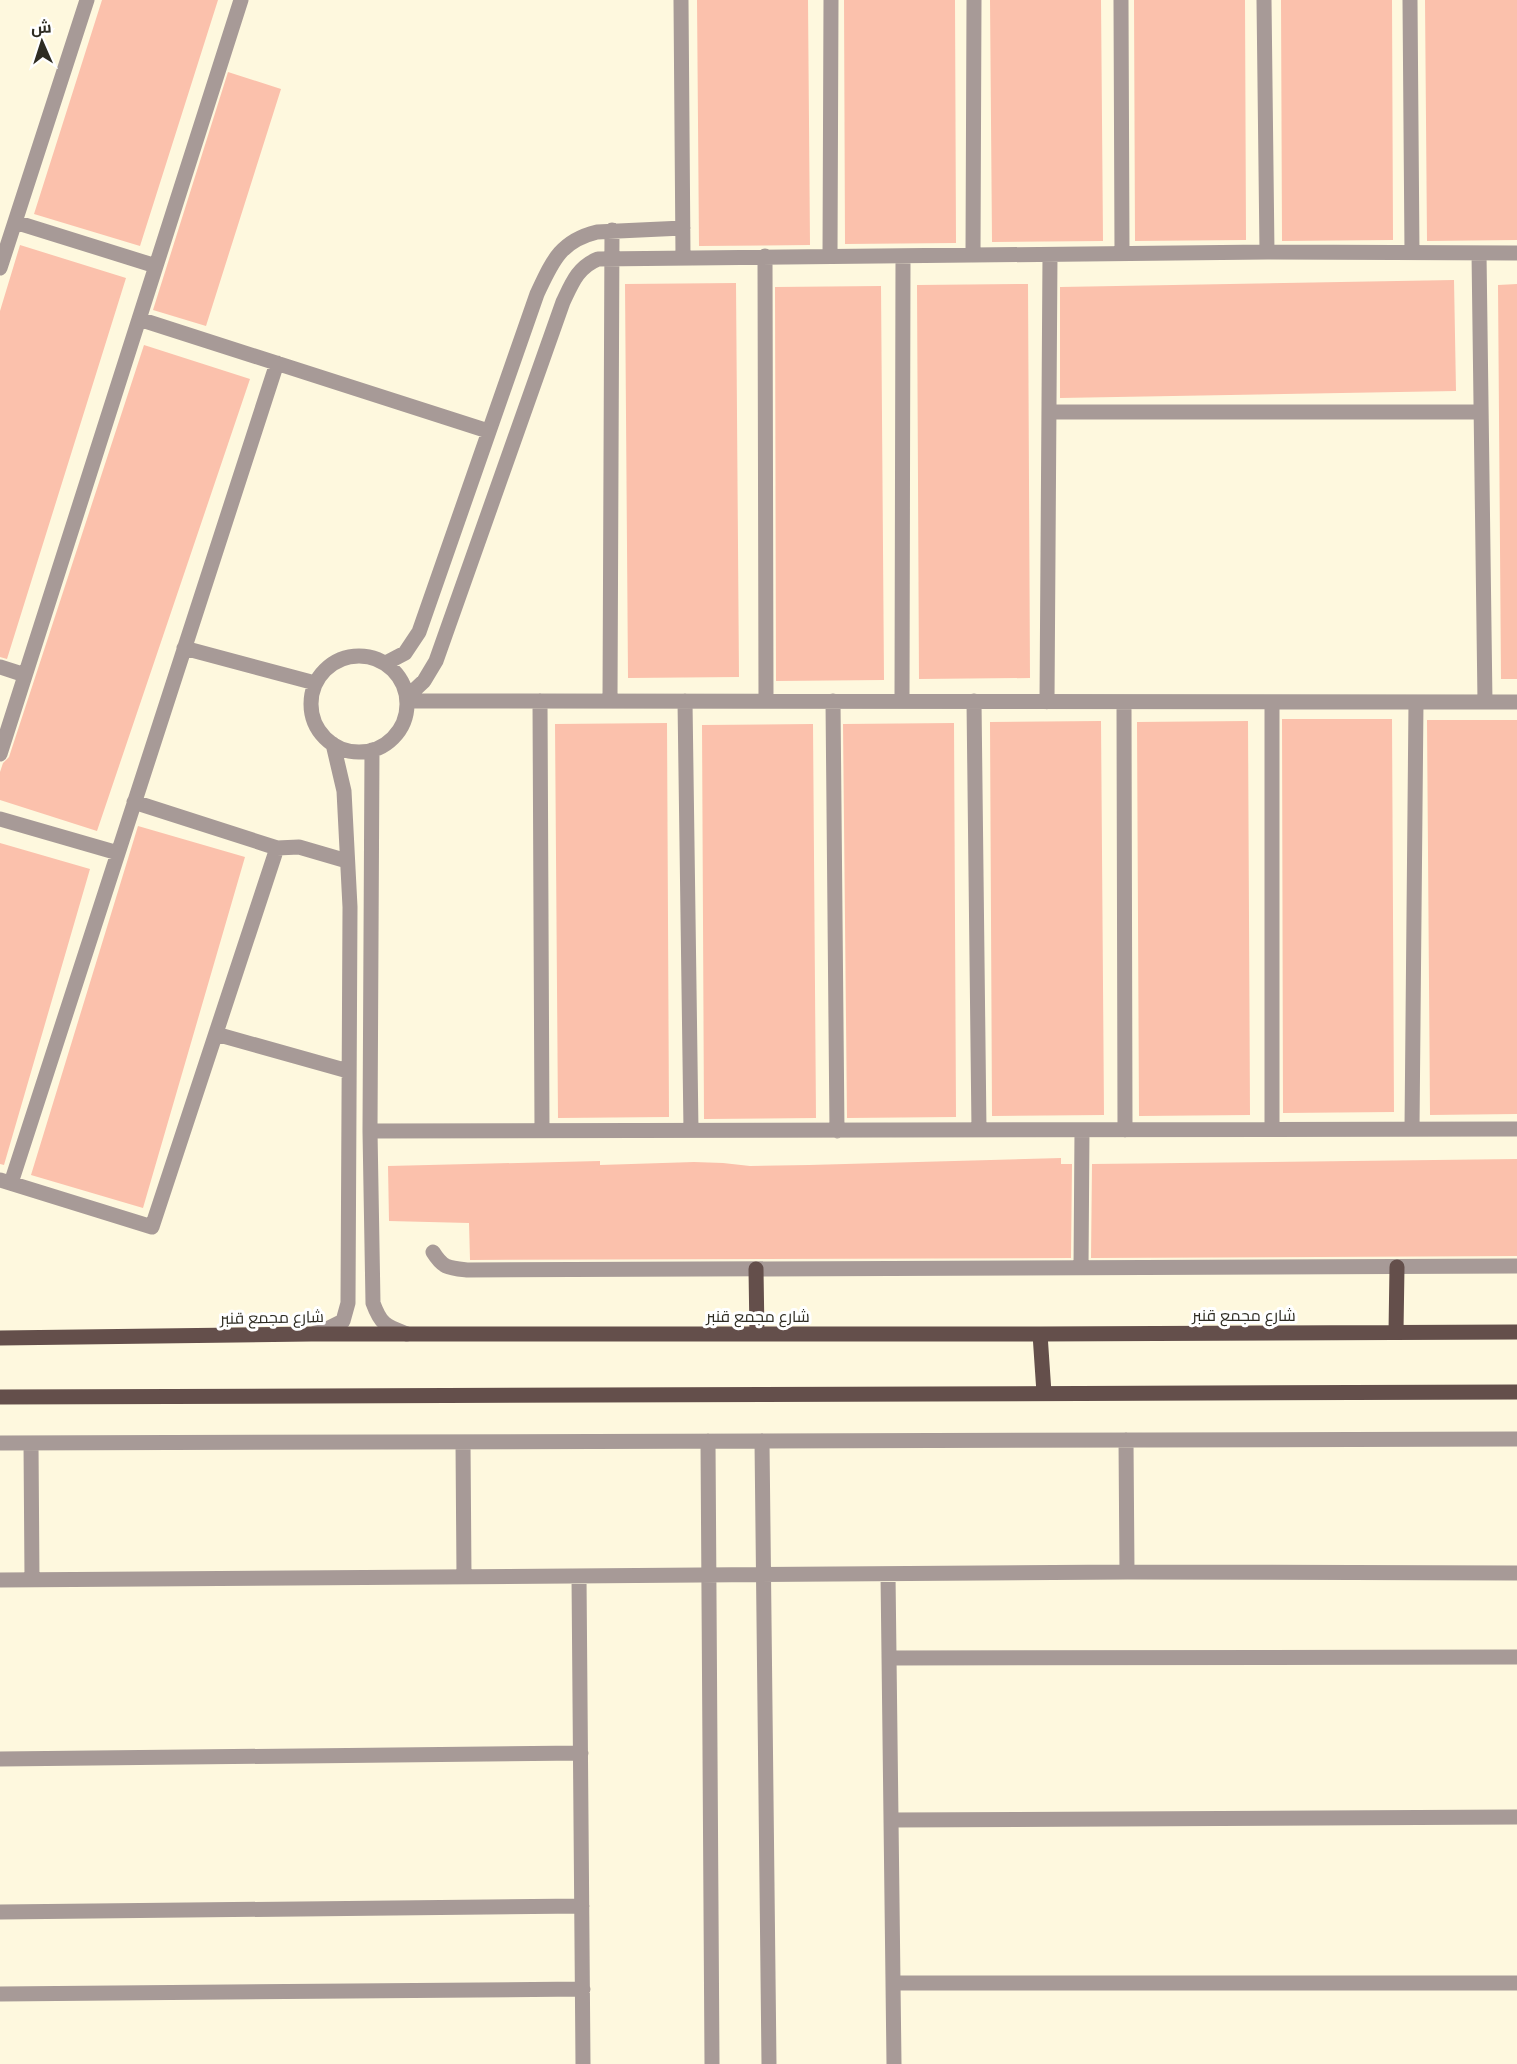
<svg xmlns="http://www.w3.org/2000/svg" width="1517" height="2064" viewBox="0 0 1517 2064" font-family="'Golos Text',Cairo,sans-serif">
  <rect width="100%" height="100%" fill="#fef8de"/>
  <path fill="#fbc1ac" d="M 102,0 L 218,0 L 140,246 L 34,214 Z
    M 697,0 L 808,0 L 810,245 L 699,246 Z
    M 844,0 L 955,0 L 956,243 L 845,244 Z
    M 990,0 L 1101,0 L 1103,241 L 992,242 Z
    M 1134,0 L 1245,0 L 1246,240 L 1135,241 Z
    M 1281,0 L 1392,0 L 1393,240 L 1282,241 Z
    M 1425,0 L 1517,0 L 1517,240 L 1427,241 Z
    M 228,72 L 281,89 L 206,326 L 153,310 Z
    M 20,245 L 126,278 L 7,659 L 0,657 L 0,311 Z
    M 1454,280 L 1456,391 L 1060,398 L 1060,287 Z
    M 736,283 L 739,677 L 628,678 L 625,284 Z
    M 1028,284 L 1030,678 L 919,679 L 917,285 Z
    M 1517,284 L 1517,679 L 1501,679 L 1498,285 Z
    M 881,286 L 884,680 L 776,681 L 775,287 Z
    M 144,345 L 250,379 L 97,831 L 0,800 L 0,772 L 3,763 L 9,757 Z
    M 1282,719 L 1392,719 L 1394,1112 L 1283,1113 Z
    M 1427,720 L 1517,720 L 1517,1114 L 1430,1115 Z
    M 1101,721 L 1104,1115 L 992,1116 L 990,722 Z
    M 1248,721 L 1250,1115 L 1139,1116 L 1137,722 Z
    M 667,723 L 669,1117 L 558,1118 L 555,724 Z
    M 954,723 L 956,1117 L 847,1118 L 843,724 Z
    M 813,724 L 816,1118 L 704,1119 L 702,725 Z
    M 138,826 L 245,857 L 143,1208 L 31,1175 Z
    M 0,843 L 90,869 L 4,1165 L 0,1164 Z
    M 1061,1158 L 1061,1164 L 1072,1164 L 1071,1258 L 470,1260 L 469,1223 L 389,1221 L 388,1166 L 600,1161 L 600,1165 L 694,1162 L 723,1163 L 750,1166 L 809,1165 Z
    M 1517,1159 L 1517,1256 L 1091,1258 L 1092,1164 Z"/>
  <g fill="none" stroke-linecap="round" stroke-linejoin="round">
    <path stroke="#a79a97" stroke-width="15" d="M 681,0 L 683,257
      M 1121,0 L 1122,254
      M 1264,0 L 1267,252
      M 1410,0 L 1412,253
      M 15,222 L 156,266
      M 1479,253 L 1485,702
      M 973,255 L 974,0
      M 765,256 L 766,701
      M 830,256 L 831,0
      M 0,268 L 87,0
      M 139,319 L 488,431
      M 1049,412 L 1481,412
      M 184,648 L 315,683
      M311 704a48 48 0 1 1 96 0a48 48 0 1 1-96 0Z
      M 386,663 L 405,653 L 419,632 L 537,294 C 552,262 560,241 597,232 L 683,228
      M 0,667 L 25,675
      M 407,697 L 424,681 L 436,661 L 563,302 C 572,283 578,267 598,259 L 1267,252 L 1517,253
      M 408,701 L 1517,702
      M 540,701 L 542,1130
      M 610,701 L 612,230
      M 685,701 L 691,1130
      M 833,701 L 837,1131
      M 902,701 L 903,256
      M 974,701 L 979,1130
      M 1047,702 L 1050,255
      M 1124,702 L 1125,1130
      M 372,750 L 370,1131 L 373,1303 C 381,1325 386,1326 407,1334
      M 0,754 L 241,0
      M 134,802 L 277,848 L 299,847 L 347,861
      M 0,819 L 118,853
      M 216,1034 L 348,1071
      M 1272,1129 L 1272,702
      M 1412,1129 L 1416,702
      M 370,1131 L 1517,1129
      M 0,1180 L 152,1227 L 277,848
      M 11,1183 L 277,363
      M 433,1252 C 443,1268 448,1268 467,1270 L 1517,1266
      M 1081,1268 L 1082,1130
      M 315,1333 L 327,1329 L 343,1321 L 348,1303 L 350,907 L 344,791 L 333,744
      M 1126,1440 L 1127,1572
      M 708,1441 L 712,2064
      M 762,1441 L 769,2064
      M 463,1442 L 464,1577
      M 0,1443 L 1517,1439
      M 31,1443 L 32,1579
      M 888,1574 L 894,2064
      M 579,1576 L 583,2064
      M 0,1580 L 1127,1572 L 1517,1573
      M 889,1658 L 1517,1657
      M 0,1759 L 581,1753
      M 891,1820 L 1517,1817
      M 0,1912 L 582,1906
      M 893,1983 L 1517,1983
      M 0,1994 L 583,1989"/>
    <path stroke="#644f4b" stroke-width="15" d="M 756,1269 L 757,1334
      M 1396,1332 L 1397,1267
      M 1040,1334 L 1044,1393
      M 0,1338 L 311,1334 L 1040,1334 L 1517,1332
      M 0,1397 L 1517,1392"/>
  </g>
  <g text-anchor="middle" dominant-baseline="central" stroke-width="6" stroke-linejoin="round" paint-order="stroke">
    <g font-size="16" fill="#2e2c22" stroke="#fff">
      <text x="1244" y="1315">شارع مجمع قنبر</text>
      <text x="758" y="1316">شارع مجمع قنبر</text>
      <text transform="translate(272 1317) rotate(-1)">شارع مجمع قنبر</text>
    </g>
  </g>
  <g transform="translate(42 42) rotate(357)" stroke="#ffffff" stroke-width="4.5" paint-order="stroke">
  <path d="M0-4.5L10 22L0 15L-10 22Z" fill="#2e2c22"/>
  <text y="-9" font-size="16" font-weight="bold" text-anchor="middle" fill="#2e2c22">ش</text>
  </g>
</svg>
